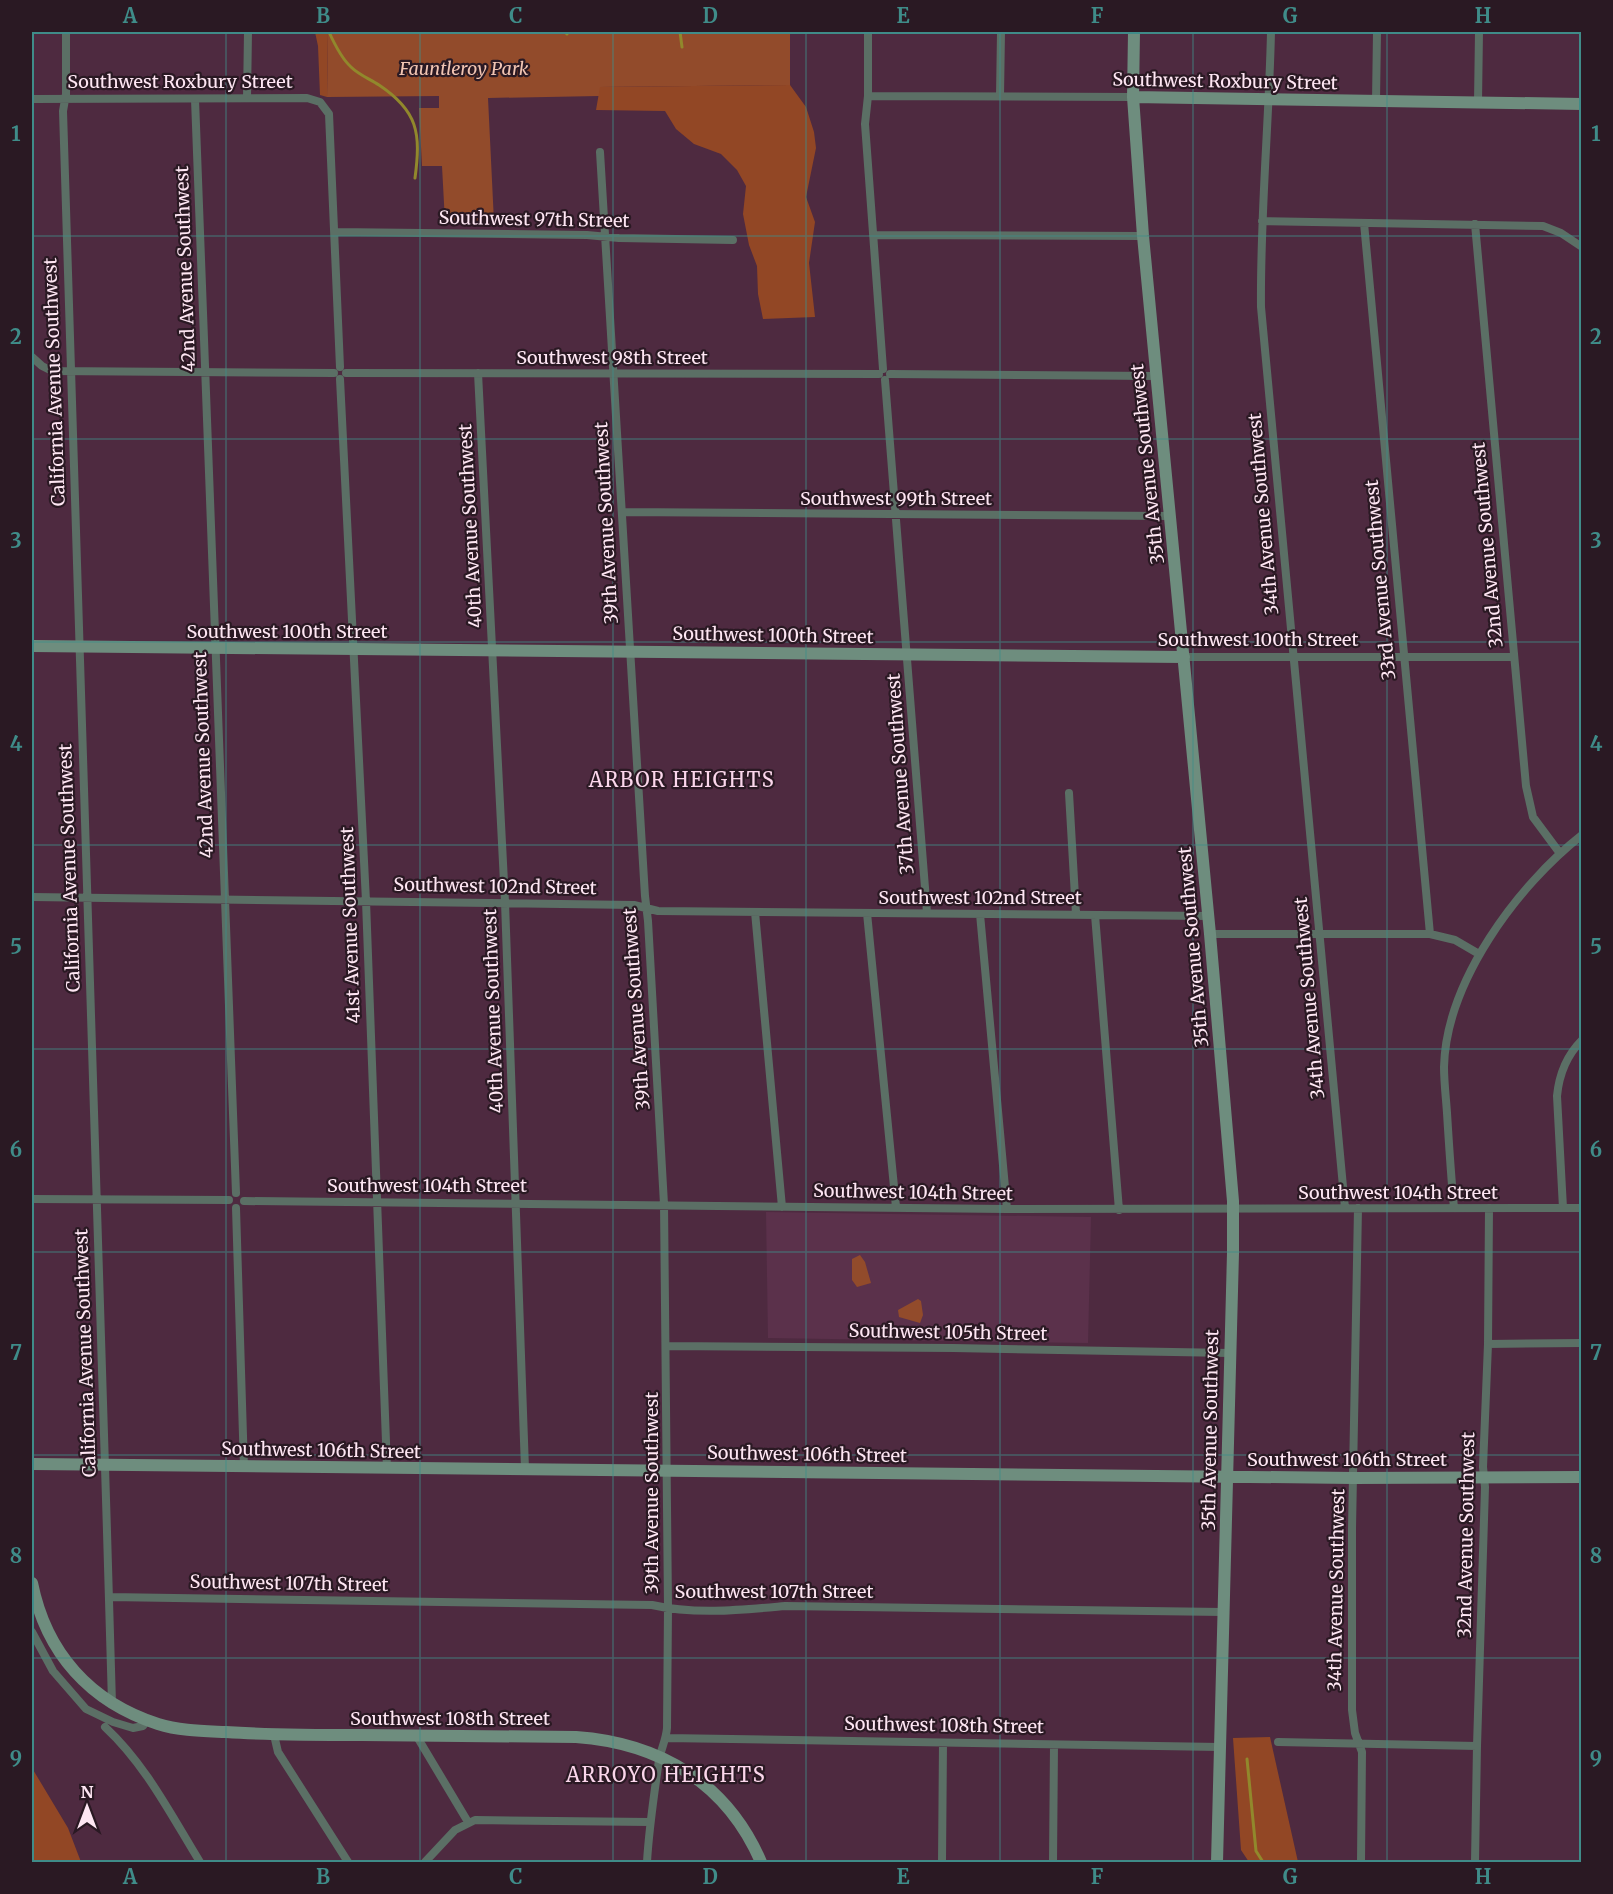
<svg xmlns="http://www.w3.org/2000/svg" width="1613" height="1894" viewBox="0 0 1613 1894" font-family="Merriweather,serif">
  <rect width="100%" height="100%" fill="#4e2a40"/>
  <path fill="#5b314b" d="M 766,1212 L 1091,1217 L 1088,1343 L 768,1338 Z"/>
  <path fill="#924b2b" d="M 328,32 L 790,32 L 790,85 L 601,87 L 599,96 L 488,98 L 494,222 L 445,222 L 442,166 L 422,166 L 419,108 L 439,108 L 439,96 L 327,97 Z
    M 860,1255 L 865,1262 L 871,1283 L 857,1287 L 852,1280 L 852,1259 Z
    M 918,1299 L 921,1301 L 923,1315 L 920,1323 L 899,1317 L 898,1310 Z"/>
  <path fill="#924725" d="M 315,32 L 328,32 L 327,97 L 320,95 L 318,46 Z
    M 790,85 L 806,107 L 814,132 L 816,148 L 806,197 L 815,222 L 809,263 L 815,317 L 763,319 L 758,294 L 757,266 L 749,245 L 743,214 L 746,186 L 737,170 L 721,154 L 694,144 L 676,129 L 665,111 L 596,110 L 600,87 Z
    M 1270,1737 L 1298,1862 L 1249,1862 L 1241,1850 L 1233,1738 Z
    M 32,1768 L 68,1828 L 81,1862 L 32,1862 Z"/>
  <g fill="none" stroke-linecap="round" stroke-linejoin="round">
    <path stroke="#91882c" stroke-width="3" d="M 329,32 C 334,43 341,58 351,67 C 359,75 370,79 379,85 C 418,111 421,133 415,178
      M 565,32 L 567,34
      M 680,32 L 682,47
      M 1247,1759 L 1256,1851 L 1263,1862"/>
    <path stroke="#5b6f65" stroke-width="8" d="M 66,32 L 66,94 L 63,111 C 77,641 97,1172 112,1703
      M 868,32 L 868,96 L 865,124 L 883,369
      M 1271,32 C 1269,124 1260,215 1261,307 L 1345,1208
      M 868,96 L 1133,97
      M 1000,96 L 1001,32
      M 247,98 L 248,32
      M 32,99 L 307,98 L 320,102 L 329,114 L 340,367
      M 195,99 L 236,1193
      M 1376,101 L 1377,32
      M 1478,102 L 1479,32
      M 600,152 L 645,896 L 648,921 L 664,1204 L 668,1608 L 667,1728 C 666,1740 661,1749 659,1760 C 654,1794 649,1828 647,1862
      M 1262,221 L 1543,226 L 1561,233 L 1582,247
      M 1364,223 L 1430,934
      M 1475,224 L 1526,786 L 1533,817 L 1559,852
      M 335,232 L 587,235 L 619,238 L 733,240
      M 873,235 L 1143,236
      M 32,357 L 42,366 L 52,371 L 334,373
      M 346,373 L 879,374
      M 478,373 L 505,902 L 525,1469
      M 890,374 L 1157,376
      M 340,379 L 366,901 L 387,1469
      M 885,380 L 927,913
      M 622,512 L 1170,516
      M 1184,657 L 1513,657
      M 1069,793 L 1076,914
      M 32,897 L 634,905 L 658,911 L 1209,916
      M 755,912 L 782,1207
      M 867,913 L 896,1207
      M 980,914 L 1007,1209
      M 1095,915 L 1119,1210
      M 1210,934 L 1430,934 L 1455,940 L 1479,954
      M 32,1199 L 229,1200
      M 244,1201 L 1007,1209 L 1582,1208
      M 236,1208 L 244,1468
      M 1358,1208 L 1352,1529 L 1352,1710 L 1355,1733 L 1362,1752 L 1361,1862
      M 1454,1208 C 1451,1176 1449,1145 1447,1113 C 1446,1098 1444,1082 1444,1067 C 1446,982 1517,886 1582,835
      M 1563,1208 L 1557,1096 C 1559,1075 1566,1056 1582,1040
      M 1488,1344 L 1582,1343
      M 666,1346 L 953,1348 L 1230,1353
      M 109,1597 L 652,1605 C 696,1615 741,1610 785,1606 L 1223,1612
      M 32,1632 L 53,1671 L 86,1709 L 113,1722 L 133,1728 L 143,1726 L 147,1720
      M 105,1727 C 146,1765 171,1815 200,1862
      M 274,1735 L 278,1752 L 348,1862
      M 416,1735 L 468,1822
      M 666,1738 L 1220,1747
      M 1278,1742 L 1477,1746
      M 425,1862 L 455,1830 L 475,1820 L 650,1822
      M 942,1862 L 943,1743
      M 1053,1862 L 1054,1745
      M 1475,1862 L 1477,1746 L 1485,1487 L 1483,1467 L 1488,1344 L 1489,1208"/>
    <path stroke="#6e8d7e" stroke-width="12" d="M 1134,32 L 1133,97 L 1143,236 L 1210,934 L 1233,1201 L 1233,1253 L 1217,1862
      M 1133,97 L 1582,104
      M 32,646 L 1184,657
      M 32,1464 L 1354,1478 L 1582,1477
      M 32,1583 C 46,1653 90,1702 158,1724 C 180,1731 204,1731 226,1732 C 272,1735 317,1735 362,1735 C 434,1735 505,1736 576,1737 C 660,1743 727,1783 761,1862"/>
  </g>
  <path fill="none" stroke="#3f8c89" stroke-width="1.5" stroke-opacity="0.55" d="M 226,32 L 226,1862M 420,32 L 420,1862M 613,32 L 613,1862M 806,32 L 806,1862M 1000,32 L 1000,1862M 1193,32 L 1193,1862M 1387,32 L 1387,1862M 32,236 L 1582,236M 32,439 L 1582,439M 32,642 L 1582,642M 32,845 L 1582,845M 32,1049 L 1582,1049M 32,1252 L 1582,1252M 32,1455 L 1582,1455M 32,1658 L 1582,1658"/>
  <g text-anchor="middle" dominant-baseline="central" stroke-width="4.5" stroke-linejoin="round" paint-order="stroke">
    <g font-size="18" font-style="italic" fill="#f2c5b3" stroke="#2a1923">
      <text x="464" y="68">Fauntleroy Park</text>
    </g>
    <g font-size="18" fill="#fee6f3" stroke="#2a1923">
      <text x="180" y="81">Southwest Roxbury Street</text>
      <text transform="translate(1225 81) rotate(1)">Southwest Roxbury Street</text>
      <text transform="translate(534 219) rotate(1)">Southwest 97th Street</text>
      <text transform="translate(185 269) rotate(-92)">42nd Avenue Southwest</text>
      <text x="612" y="357">Southwest 98th Street</text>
      <text transform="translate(54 382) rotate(-92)">California Avenue Southwest</text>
      <text transform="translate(1147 464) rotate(-96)">35th Avenue Southwest</text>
      <text x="896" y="498">Southwest 99th Street</text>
      <text transform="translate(1263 514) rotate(-95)">34th Avenue Southwest</text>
      <text transform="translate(606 523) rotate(-93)">39th Avenue Southwest</text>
      <text transform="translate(470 526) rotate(-93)">40th Avenue Southwest</text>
      <text transform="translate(1487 545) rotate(-95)">32nd Avenue Southwest</text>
      <text transform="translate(1380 580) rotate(-95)">33rd Avenue Southwest</text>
      <text x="287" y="631">Southwest 100th Street</text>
      <text transform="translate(773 635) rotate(1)">Southwest 100th Street</text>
      <text x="1258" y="639">Southwest 100th Street</text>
      <text transform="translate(203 755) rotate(-92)">42nd Avenue Southwest</text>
      <text transform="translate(900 774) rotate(-94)">37th Avenue Southwest</text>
      <text transform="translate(69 868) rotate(-92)">California Avenue Southwest</text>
      <text transform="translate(495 886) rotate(1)">Southwest 102nd Street</text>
      <text x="980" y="897">Southwest 102nd Street</text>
      <text transform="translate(350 925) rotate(-92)">41st Avenue Southwest</text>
      <text transform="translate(1193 947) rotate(-95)">35th Avenue Southwest</text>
      <text transform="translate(1309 998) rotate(-95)">34th Avenue Southwest</text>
      <text transform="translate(636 1009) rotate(-94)">39th Avenue Southwest</text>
      <text transform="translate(493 1011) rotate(-92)">40th Avenue Southwest</text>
      <text x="427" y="1185">Southwest 104th Street</text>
      <text transform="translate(913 1192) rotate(1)">Southwest 104th Street</text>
      <text x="1398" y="1192">Southwest 104th Street</text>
      <text transform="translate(948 1332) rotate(1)">Southwest 105th Street</text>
      <text transform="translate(85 1353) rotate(-92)">California Avenue Southwest</text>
      <text transform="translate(1210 1430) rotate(-89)">35th Avenue Southwest</text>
      <text transform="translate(321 1450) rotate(1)">Southwest 106th Street</text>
      <text transform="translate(807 1454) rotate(1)">Southwest 106th Street</text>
      <text x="1347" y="1459">Southwest 106th Street</text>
      <text transform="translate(651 1493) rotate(-90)">39th Avenue Southwest</text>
      <text transform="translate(1466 1535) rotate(-89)">32nd Avenue Southwest</text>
      <text transform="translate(289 1583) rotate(1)">Southwest 107th Street</text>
      <text transform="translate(1336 1590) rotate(-89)">34th Avenue Southwest</text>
      <text x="774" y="1591">Southwest 107th Street</text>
      <text x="450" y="1718">Southwest 108th Street</text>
      <text transform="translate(944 1725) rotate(1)">Southwest 108th Street</text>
    </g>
    <g font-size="20" letter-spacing="1.5" fill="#fbd6eb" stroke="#2a1923">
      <text x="682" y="779">ARBOR HEIGHTS</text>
      <text x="666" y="1774">ARROYO HEIGHTS</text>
    </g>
  </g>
  <rect width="1613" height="1894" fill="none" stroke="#2a1923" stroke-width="66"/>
  <g transform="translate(87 1807)" stroke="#2a1923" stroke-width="4.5" paint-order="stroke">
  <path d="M0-4.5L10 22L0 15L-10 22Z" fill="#fee6f3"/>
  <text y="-9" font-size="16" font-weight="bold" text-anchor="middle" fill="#fee6f3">N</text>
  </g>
  <rect x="33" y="33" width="1547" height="1828" fill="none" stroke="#3f8c89" stroke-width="2"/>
  <g font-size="20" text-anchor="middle" font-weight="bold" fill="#3f8c89">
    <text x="130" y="23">A</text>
    <text x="323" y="23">B</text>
    <text x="516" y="23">C</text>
    <text x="710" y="23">D</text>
    <text x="903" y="23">E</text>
    <text x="1097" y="23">F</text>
    <text x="1290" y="23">G</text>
    <text x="1483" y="23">H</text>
    <text x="16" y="141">1</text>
    <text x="1596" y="141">1</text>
    <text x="16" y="344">2</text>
    <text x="1596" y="344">2</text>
    <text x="16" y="548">3</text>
    <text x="1596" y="548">3</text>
    <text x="16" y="751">4</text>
    <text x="1596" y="751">4</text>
    <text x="16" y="954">5</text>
    <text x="1596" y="954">5</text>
    <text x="16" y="1157">6</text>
    <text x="1596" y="1157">6</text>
    <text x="16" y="1360">7</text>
    <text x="1596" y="1360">7</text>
    <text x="16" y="1563">8</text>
    <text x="1596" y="1563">8</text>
    <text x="16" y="1766">9</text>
    <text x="1596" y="1766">9</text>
    <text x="130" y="1884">A</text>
    <text x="323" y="1884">B</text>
    <text x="516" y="1884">C</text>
    <text x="710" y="1884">D</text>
    <text x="903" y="1884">E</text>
    <text x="1097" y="1884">F</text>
    <text x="1290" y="1884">G</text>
    <text x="1483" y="1884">H</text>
  </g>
</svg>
